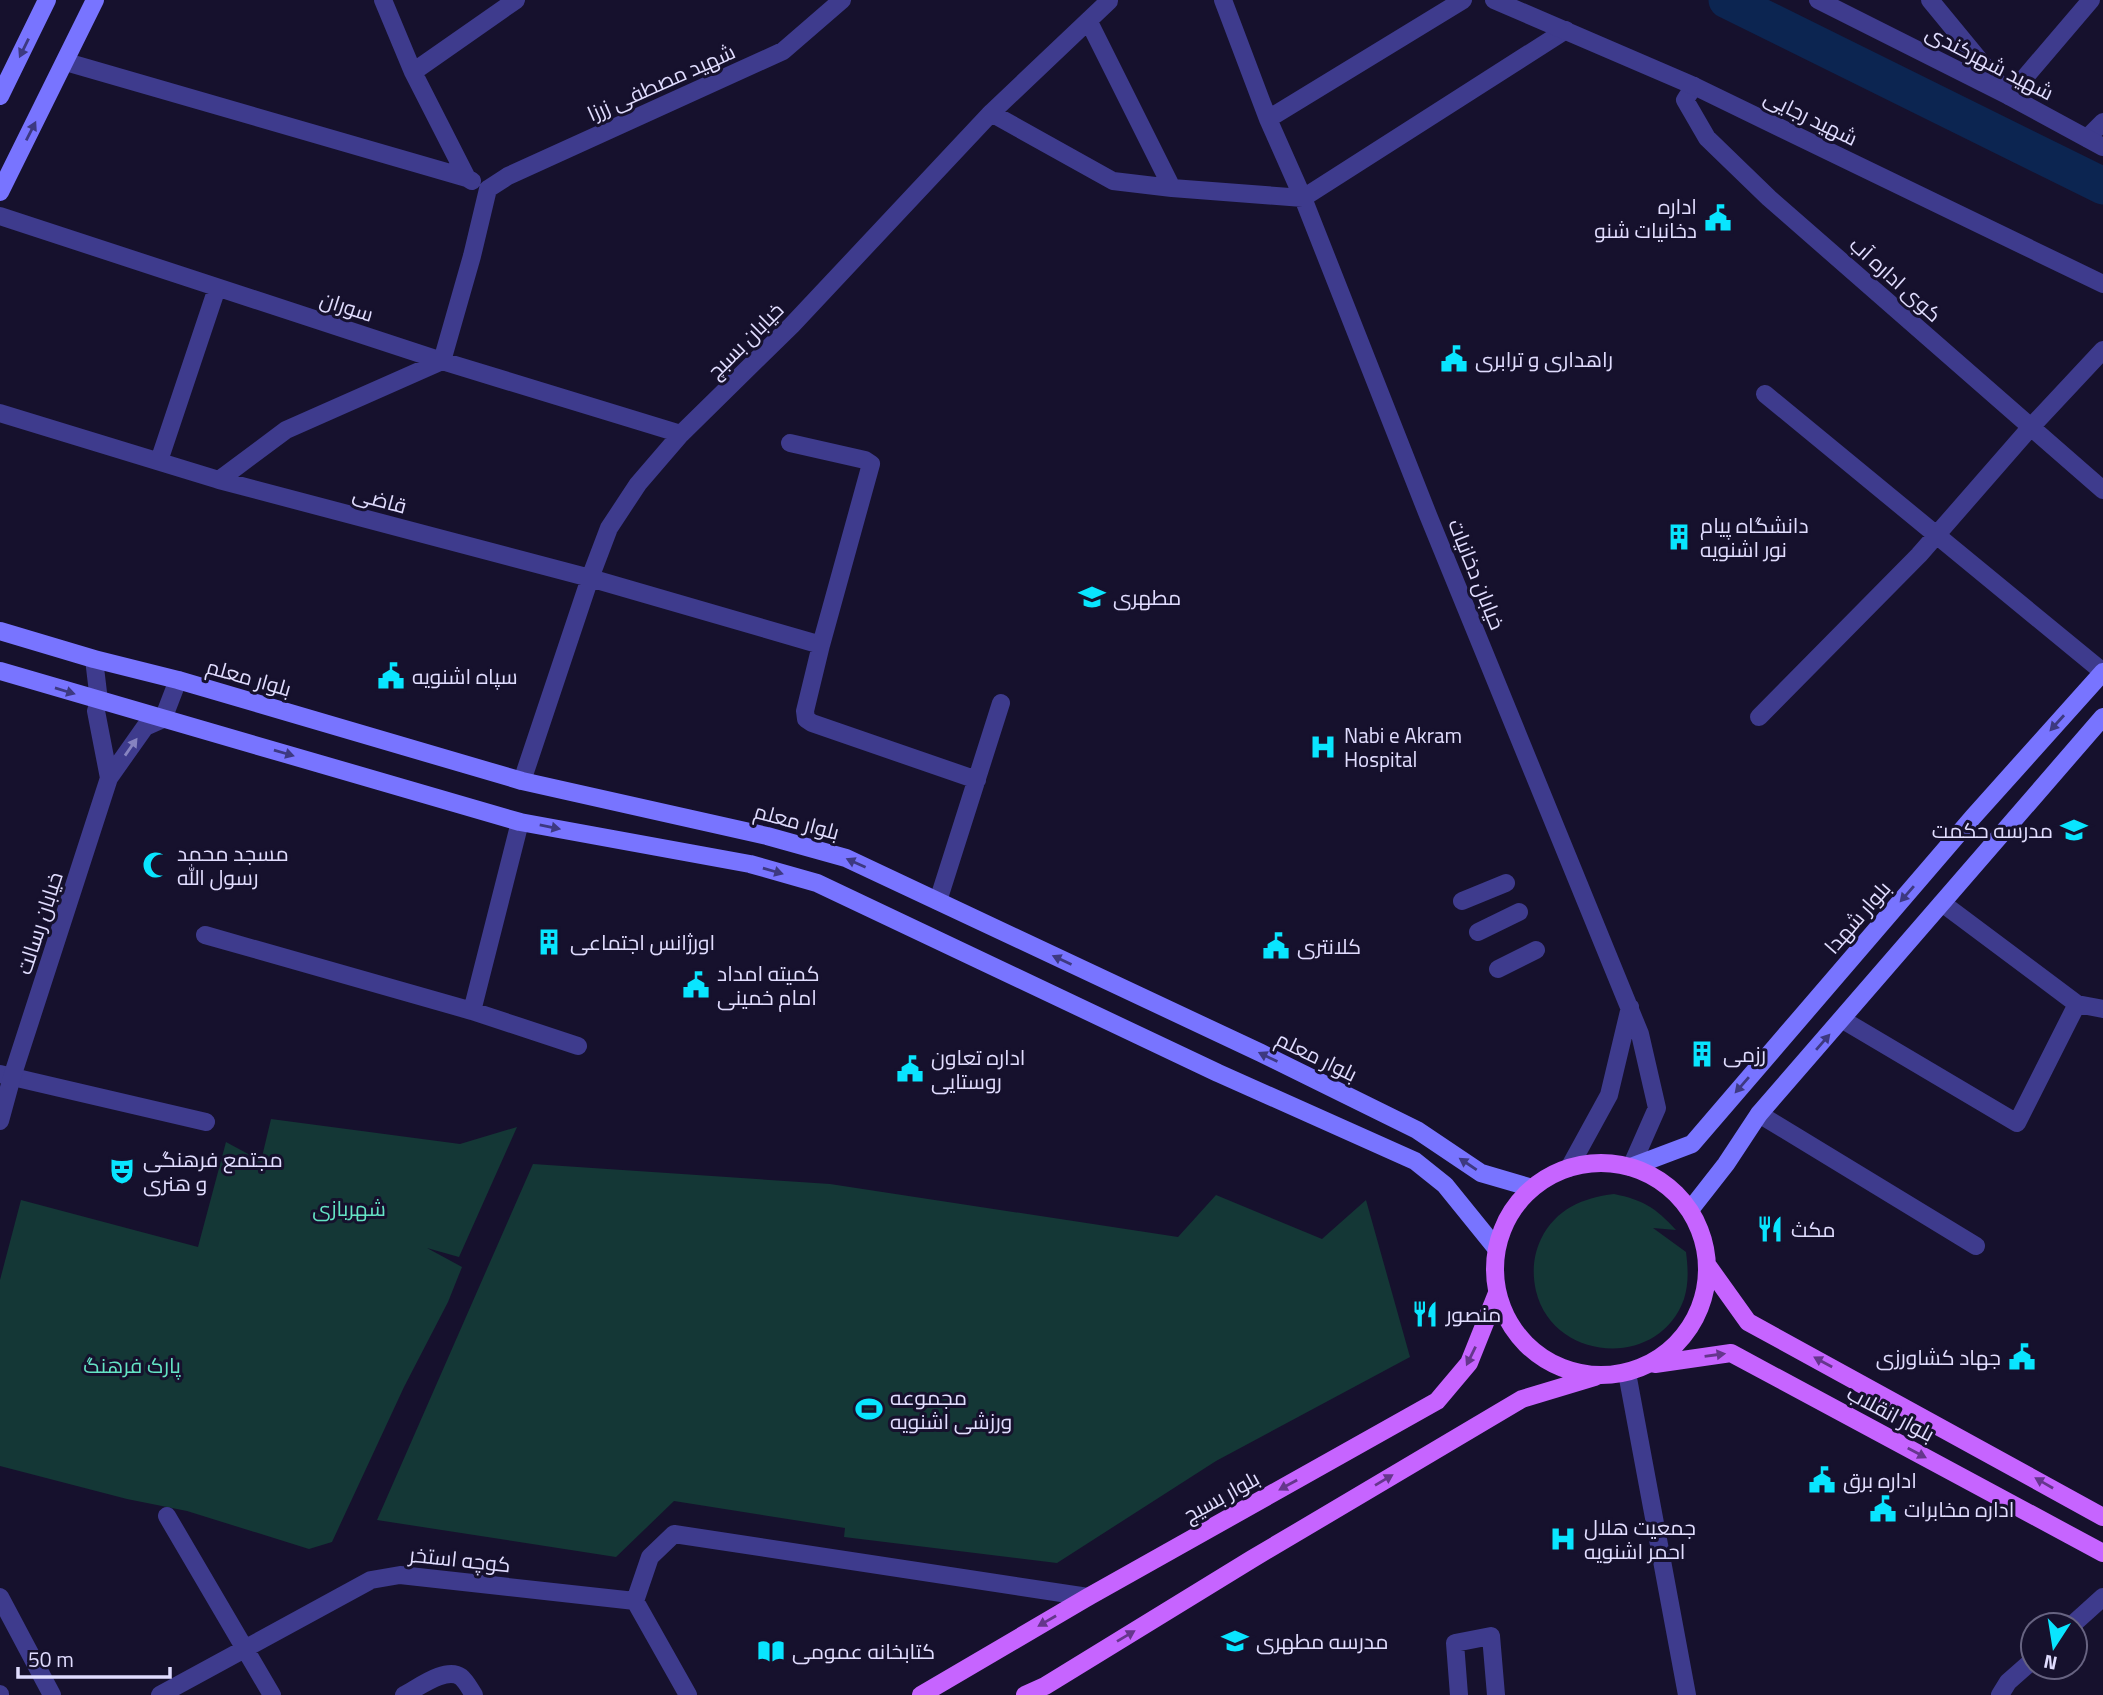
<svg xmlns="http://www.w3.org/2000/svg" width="2103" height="1695" viewBox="0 0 2103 1695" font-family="'Titillium Web',Cairo,sans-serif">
  <rect width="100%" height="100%" fill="#16112d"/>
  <path fill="#143736" d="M 271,1119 L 460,1144 L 517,1127 L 459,1257 L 427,1248 L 462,1267 L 448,1302 L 404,1387 L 332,1542 L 309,1549 L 187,1511 L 127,1499 L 0,1466 L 0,1280 L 21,1200 L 198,1247 L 226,1142 L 261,1161 Z
    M 533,1164 L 830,1184 L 1178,1237 L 1216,1195 L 1322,1239 L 1366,1200 L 1410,1357 L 1216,1461 L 1057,1563 L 844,1537 L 845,1528 L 674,1501 L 616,1557 L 377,1520 Z
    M 1614,1194 C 1643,1200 1655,1207 1676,1230 L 1653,1228 L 1686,1252 C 1688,1268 1689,1283 1684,1299 C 1659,1370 1553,1362 1536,1291 C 1532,1273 1533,1256 1541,1239 C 1556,1209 1582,1198 1614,1194 Z"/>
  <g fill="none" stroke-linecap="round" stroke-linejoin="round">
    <path stroke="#0c2551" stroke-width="37" d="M 1727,0 L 2103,186"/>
    <path stroke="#3e3b8d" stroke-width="18" d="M 383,0 L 413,72 L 467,178 L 472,181
      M 1223,0 L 1268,119 L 1303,198 L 1428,515 L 1640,1034 L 1657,1108 L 1631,1167
      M 1930,0 L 2009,96 L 2091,0
      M 1089,22 L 1172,188
      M 66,62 L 467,178
      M 413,72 L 516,0
      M 1694,86 L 1685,100 L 1707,138 L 1769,198 L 2103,490
      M 991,113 L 1113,181 L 1172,188 L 1303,198 L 1566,30
      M 1268,119 L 1463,0
      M 2087,138 L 2103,122
      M 488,189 L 508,176 L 783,51 L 842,0
      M 0,216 L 442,361 L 681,434
      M 1765,394 L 2103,672
      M 0,413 L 219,480 L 590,578 L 821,645
      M 790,443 L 865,460 L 871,464 L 821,645 L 805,711 L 806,719 L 812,723 L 977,780
      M 159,461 L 217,288
      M 219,480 L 286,430 L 442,361 L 472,256 L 488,189
      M 1759,717 L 1919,555 L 2030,428 L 2103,350
      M 522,781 L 590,578 L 609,528 L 638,484 L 681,434 L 792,325 L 991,113 L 1109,1
      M 938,901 L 1001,703
      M 1462,901 L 1506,883
      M 1942,903 L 2077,1004 L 2103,1009
      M 1478,932 L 1519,912
      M 205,935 L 472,1011 L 578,1046
      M 1498,969 L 1536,950
      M 472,1011 L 520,822
      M 1843,1020 L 2017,1123 L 2077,1004
      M 0,1074 L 206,1122
      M 1759,1114 L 1976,1246
      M 1569,1168 L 1609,1095 L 1630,1007
      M 1627,1373 L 1687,1695
      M 167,1516 L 272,1695
      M 635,1601 L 650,1557 L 674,1534 L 1088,1597
      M 2072,1625 L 2103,1597
      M 160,1695 L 371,1580 L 400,1575 L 635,1601 L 688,1695
      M 404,1695 C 418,1688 446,1666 461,1677 C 466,1681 470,1689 474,1695
      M 1459,1695 L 1455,1643 L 1491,1636 L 1496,1695
      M 2000,1695 L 2008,1682 L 2033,1660"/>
    <path stroke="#3e3b8d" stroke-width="18" d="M 1494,0 L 1694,86 L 2103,284
      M 1818,0 L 2009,96 L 2103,147
      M 94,659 L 99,701 L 96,711 L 109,778 L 145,727 L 163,719 L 178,680
      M 0,1121 L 12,1077 L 109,778
      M 0,1597 L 52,1695
      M 0,1694 L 0,1695"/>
    <path stroke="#7874ff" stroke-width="18" d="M 0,96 L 47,0
      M 0,192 L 95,0
      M 0,631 L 94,659 L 178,680 L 522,781 L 767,836 L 846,858 L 1261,1053 L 1417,1130 L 1481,1173 L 1532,1188
      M 0,671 L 520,822 L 750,864 L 817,883 L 1218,1073 L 1415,1161 L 1445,1185 L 1496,1248
      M 1631,1167 L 1692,1144 L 1973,817 L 2103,672
      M 1690,1210 L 1726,1164 L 1759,1114 L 2103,717"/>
    <path stroke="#c664ff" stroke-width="18" d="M1495 1269a106 106 0 1 1 212 0a106 106 0 1 1-212 0Z
      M 1708,1266 L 1748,1322 L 2103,1517
      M 1655,1364 L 1731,1353 L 2103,1553
      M 921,1695 L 1088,1597 L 1437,1401 L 1469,1363 L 1497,1293
      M 1025,1695 L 1045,1686 L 1252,1559 L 1522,1399 L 1595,1377"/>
  </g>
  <defs><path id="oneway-solid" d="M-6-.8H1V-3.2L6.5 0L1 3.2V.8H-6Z" transform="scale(1.75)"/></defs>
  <g fill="#3d3981">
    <use href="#oneway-solid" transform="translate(24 48) rotate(116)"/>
    <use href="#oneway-solid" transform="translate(31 131) rotate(-63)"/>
    <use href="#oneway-solid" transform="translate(65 691) rotate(17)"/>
    <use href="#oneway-solid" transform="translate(2057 723) rotate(132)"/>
    <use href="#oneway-solid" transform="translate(284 753) rotate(16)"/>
    <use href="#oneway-solid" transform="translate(550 827) rotate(11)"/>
    <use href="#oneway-solid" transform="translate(856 863) rotate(-156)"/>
    <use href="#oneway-solid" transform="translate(773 871) rotate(16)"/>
    <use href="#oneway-solid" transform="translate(1907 894) rotate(131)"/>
    <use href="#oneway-solid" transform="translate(1062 960) rotate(-155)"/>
    <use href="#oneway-solid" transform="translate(1823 1042) rotate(-49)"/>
    <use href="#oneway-solid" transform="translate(1268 1057) rotate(-154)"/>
    <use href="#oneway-solid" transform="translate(1742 1085) rotate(131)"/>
    <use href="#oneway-solid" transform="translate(1468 1164) rotate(-146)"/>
  </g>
  <use fill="#8784c0" href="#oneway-solid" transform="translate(131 747) rotate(-55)"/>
  <g fill="#65368c">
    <use href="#oneway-solid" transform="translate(1715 1355) rotate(-8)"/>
    <use href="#oneway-solid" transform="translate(1471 1356) rotate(116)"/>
    <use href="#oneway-solid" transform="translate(1823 1362) rotate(-151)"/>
    <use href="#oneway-solid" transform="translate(1917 1453) rotate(28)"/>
    <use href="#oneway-solid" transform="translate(1384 1480) rotate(-31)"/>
    <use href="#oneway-solid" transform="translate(2044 1483) rotate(-150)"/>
    <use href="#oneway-solid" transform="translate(1288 1485) rotate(151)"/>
    <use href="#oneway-solid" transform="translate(1047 1621) rotate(150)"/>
    <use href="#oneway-solid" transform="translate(1126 1636) rotate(-31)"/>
  </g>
  <defs>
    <g id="civic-bare" transform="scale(2.1)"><path d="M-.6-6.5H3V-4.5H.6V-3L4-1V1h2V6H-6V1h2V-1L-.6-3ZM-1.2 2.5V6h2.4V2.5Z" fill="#09e5ff" stroke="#16112d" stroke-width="2.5" paint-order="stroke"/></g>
    <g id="building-bare" transform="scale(2.1)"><path d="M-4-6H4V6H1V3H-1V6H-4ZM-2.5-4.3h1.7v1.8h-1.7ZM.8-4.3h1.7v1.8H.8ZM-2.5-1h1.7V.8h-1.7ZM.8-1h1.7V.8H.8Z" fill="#09e5ff" stroke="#16112d" stroke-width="2.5" paint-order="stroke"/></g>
    <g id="school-bare" transform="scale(2.1)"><path d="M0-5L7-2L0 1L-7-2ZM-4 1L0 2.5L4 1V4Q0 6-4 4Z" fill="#09e5ff" stroke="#16112d" stroke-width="2.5" paint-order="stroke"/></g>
    <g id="hospital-bare" transform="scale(2.1)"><path d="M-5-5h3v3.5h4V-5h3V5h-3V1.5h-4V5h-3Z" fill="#09e5ff" stroke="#16112d" stroke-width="2.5" paint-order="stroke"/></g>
    <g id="mosque-bare" transform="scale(2.1)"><path d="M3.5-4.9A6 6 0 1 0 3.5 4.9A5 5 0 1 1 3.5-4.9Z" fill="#09e5ff" stroke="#16112d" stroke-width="2.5" paint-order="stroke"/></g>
    <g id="theatre-bare" transform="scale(2.1)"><path d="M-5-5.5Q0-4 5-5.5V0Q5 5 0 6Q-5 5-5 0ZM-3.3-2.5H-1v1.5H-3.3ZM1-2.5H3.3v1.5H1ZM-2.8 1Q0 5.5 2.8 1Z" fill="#09e5ff" stroke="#16112d" stroke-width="2.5" paint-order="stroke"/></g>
    <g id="restaurant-bare" transform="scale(2.1)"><path d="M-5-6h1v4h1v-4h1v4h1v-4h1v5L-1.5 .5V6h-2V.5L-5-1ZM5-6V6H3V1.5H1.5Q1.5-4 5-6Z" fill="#09e5ff" stroke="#16112d" stroke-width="2.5" paint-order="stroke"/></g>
    <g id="stadium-bare" transform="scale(2.1)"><path d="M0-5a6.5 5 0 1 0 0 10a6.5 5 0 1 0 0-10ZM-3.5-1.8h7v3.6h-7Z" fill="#09e5ff" stroke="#16112d" stroke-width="2.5" paint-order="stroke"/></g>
    <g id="library-bare" transform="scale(2.1)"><path d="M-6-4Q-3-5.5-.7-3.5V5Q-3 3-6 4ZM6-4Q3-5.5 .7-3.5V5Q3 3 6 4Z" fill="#09e5ff" stroke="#16112d" stroke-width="2.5" paint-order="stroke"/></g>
  </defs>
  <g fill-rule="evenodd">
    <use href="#civic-bare" x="1718" y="218"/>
    <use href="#civic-bare" x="1454" y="359"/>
    <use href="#building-bare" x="1679" y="537"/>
    <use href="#school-bare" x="1092" y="597"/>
    <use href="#civic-bare" x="391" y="676"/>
    <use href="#hospital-bare" x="1323" y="747"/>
    <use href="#school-bare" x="2074" y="830"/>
    <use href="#mosque-bare" x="156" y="865"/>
    <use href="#building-bare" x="549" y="942"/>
    <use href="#civic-bare" x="1276" y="946"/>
    <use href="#civic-bare" x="696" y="985"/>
    <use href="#building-bare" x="1702" y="1054"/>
    <use href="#civic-bare" x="910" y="1069"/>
    <use href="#theatre-bare" x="122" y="1171"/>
    <use href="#restaurant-bare" x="1770" y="1229"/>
    <use href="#restaurant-bare" x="1425" y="1314"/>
    <use href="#civic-bare" x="2022" y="1357"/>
    <use href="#stadium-bare" x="869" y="1409"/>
    <use href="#civic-bare" x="1822" y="1480"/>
    <use href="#civic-bare" x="1883" y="1509"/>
    <use href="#hospital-bare" x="1563" y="1539"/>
    <use href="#school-bare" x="1235" y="1641"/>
    <use href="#library-bare" x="771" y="1651"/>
  </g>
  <g text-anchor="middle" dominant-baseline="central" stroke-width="6" stroke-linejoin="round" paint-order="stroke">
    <g font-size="21" fill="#e1ddff" stroke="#16112d">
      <text transform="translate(1990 62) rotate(27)">شهید شهرکندی</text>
      <text transform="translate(661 82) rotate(-24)">شهید مصطفی زرزا</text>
      <text transform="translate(1811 117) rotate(26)">شهید رجایی</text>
      <text transform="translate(1896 279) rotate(42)">کوی اداره آب</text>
      <text transform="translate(347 306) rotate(18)">سوران</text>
      <text transform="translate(745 340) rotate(-45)">خیابان بسبچ</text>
      <text transform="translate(380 499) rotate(15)">قاضی</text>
      <text transform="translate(1477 574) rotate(68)">خیابان دخانیات</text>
      <text transform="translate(249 677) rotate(16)">بلوار معلم</text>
      <text transform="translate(797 821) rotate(15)">بلوار معلم</text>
      <text transform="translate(1857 917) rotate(-49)">بلوار شهدا</text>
      <text transform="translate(39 923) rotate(-72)">خیابان رسالت</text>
      <text transform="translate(1317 1056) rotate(26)">بلوار معلم</text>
      <text transform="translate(1891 1413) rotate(28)">بلوار انقلاب</text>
      <text transform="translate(1221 1496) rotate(-29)">بلوار بسیج</text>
      <text transform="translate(460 1559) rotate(6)">کوچه استخر</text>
    </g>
    <g font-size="21" fill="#e1ddff" stroke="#16112d" text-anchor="start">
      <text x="1697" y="206" text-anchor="end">اداره<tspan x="1697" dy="24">دخانیات شنو</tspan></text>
      <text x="1475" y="359">راهداری و ترابری</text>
      <text x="1700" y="525">دانشگاه پیام<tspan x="1700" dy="24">نور اشنویه</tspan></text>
      <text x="1113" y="597">مطهری</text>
      <text x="412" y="676">سپاه اشنویه</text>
      <text x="1344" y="735">Nabi e Akram<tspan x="1344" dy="24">Hospital</tspan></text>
      <text x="2053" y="830" text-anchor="end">مدرسه حکمت</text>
      <text x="177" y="853">مسجد محمد<tspan x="177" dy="24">رسول الله</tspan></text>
      <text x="570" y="942">اورژانس اجتماعی</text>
      <text x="1297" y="946">کلانتری</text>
      <text x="717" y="973">کمیته امداد<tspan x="717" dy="24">امام خمینی</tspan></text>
      <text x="1723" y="1054">رزمی</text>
      <text x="931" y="1057">اداره تعاون<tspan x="931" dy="24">روستایی</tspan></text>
      <text x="143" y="1159">مجتمع فرهنگی<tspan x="143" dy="24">و هنری</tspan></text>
      <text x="1791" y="1229">مکث</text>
      <text x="1446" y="1314">منصور</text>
      <text x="2001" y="1357" text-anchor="end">جهاد کشاورزی</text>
      <text x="890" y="1397">مجموعه<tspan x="890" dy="24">ورزشی اشنویه</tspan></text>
      <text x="1843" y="1480">اداره برق</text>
      <text x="1904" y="1509">اداره مخابرات</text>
      <text x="1584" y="1527">جمعیت هلال<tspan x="1584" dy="24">احمر اشنویه</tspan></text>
      <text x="1256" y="1641">مدرسه مطهری</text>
      <text x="792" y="1651">کتابخانه عمومی</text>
    </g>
    <g font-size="21" fill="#64e4c5" stroke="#16112d">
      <text x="349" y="1208">شهربازی</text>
      <text x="132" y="1365">پارک فرهنگ</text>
    </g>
  </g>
  <g transform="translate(2054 1646) rotate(192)"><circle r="33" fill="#16112d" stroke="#676381" stroke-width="2"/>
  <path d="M0-5L12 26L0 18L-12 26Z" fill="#09e5ff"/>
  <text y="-10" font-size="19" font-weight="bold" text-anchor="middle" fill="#e1ddff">N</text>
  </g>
  <path d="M18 1667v10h152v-10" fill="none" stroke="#e1ddff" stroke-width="3.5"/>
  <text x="28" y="1667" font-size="21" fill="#e1ddff" stroke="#16112d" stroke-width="5" paint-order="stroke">50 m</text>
</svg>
